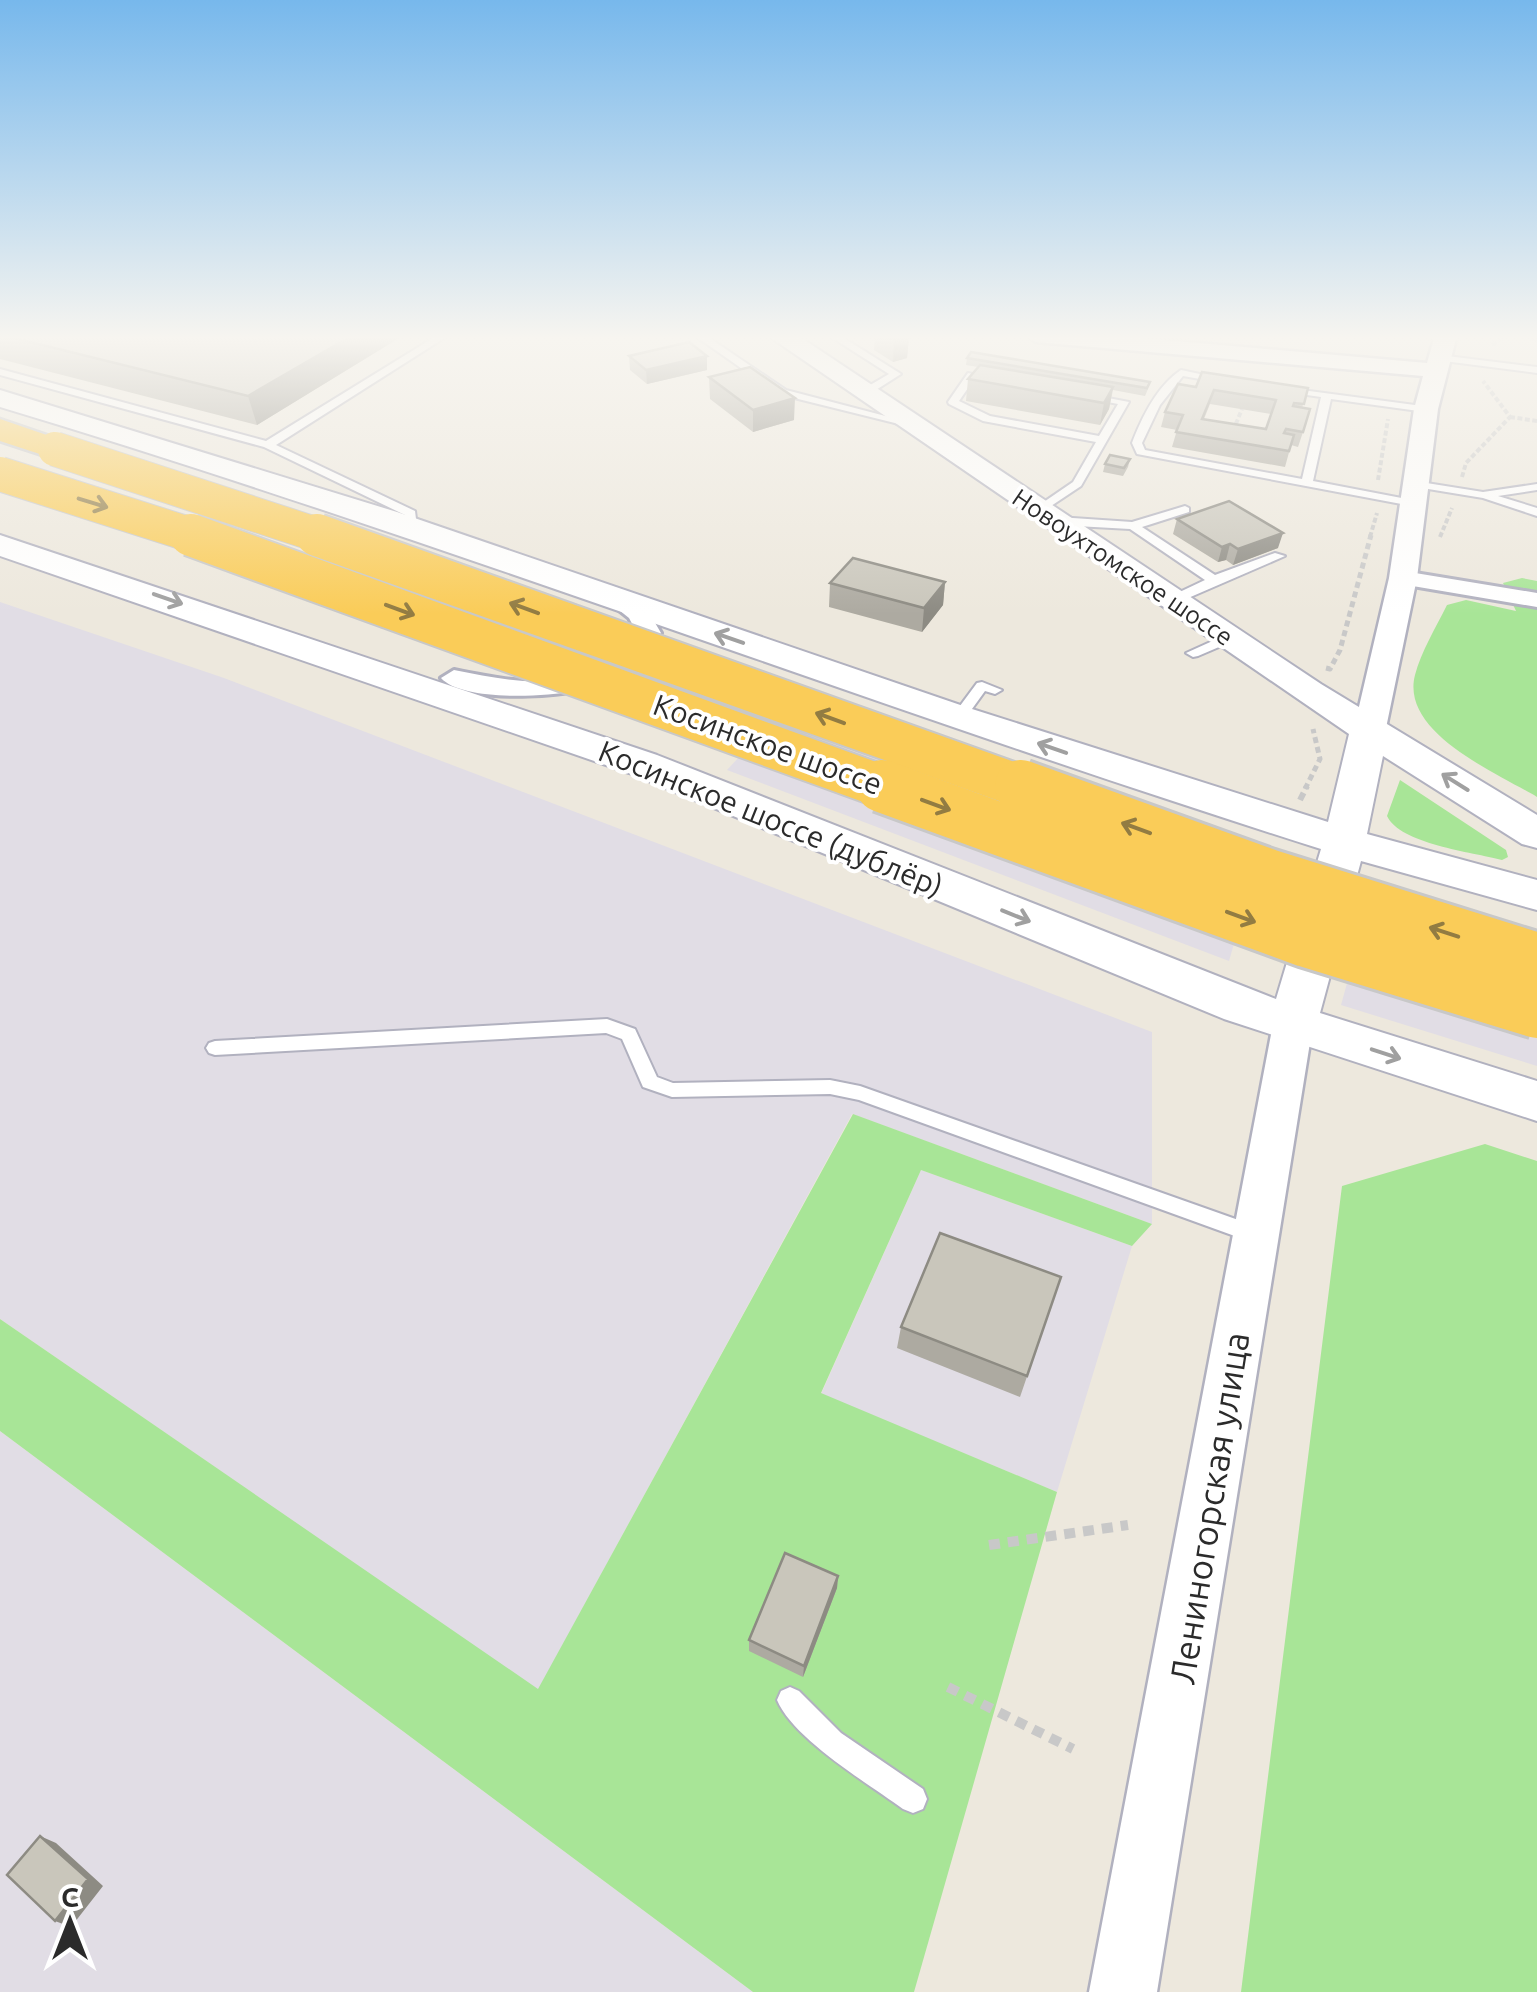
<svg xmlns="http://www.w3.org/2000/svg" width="1537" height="1992" viewBox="0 0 1537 1992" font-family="Ubuntu,sans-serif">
  <rect width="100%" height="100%" fill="#ede8dd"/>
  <path fill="#e1dde5" d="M 0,602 L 224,678 L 1152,1032 L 1152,1224 L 852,1114 L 538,1690 L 0,1319 Z
    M 796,696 L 1258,860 L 1229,961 L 727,770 Z
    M 1370,900 L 1537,946 L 1537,1066 L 1341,1005 Z
    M 921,1170 L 1132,1246 L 1057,1492 L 821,1394 Z
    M 0,1431 L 753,1992 L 0,1992 Z"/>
  <path fill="#a8e597" d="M 1522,578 L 1537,581 L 1537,797 C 1497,773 1400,733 1415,675 C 1421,652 1436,627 1447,605 L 1466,600 L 1516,611 L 1503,583 Z
    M 1400,780 L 1506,850 L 1508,857 L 1502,860 C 1472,852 1400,844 1387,816 Z
    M 853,1114 L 1152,1224 L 1132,1246 L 921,1170 L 821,1393 L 1057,1492 L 914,1992 L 753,1992 L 0,1431 L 0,1319 L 538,1689 Z
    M 1485,1144 L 1537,1161 L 1537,1992 L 1241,1992 L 1342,1186 Z"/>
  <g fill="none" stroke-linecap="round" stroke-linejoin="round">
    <g stroke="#b1b1bf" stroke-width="4">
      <path id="service" d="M 438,335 L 449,335 L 276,445 L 415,511 L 417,527 L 411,531 L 405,527 L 405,515 L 264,447 L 0,375 L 0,369 L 266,441 Z
        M 694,335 L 705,335 L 786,390 L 916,424 L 911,427 L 778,394 Z
        M 828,335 L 839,335 L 901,374 L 868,395 L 860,395 L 860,391 L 889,374 Z
        M 1439,355 L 1537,367 L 1537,373 L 1436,360 L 1434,358 Z
        M 1181,370 L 1228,380 L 1223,383 L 1183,376 L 1160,405 L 1142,443 L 1145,450 L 1302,479 L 1321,397 L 1279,391 L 1279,387 L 1430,407 L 1430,411 L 1426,412 L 1331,399 L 1313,481 L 1412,500 L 1418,503 L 1412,506 L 1137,454 L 1132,443 C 1142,417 1157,386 1181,370 Z
        M 968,373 L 977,375 L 959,401 L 990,416 L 1099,436 L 1118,404 L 1087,398 L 1087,394 L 1129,402 L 1081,486 L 1039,514 L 1035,512 L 1035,508 L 1073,482 L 1096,442 L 983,421 L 949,404 L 948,402 Z
        M 1414,481 L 1483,492 L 1537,484 L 1537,490 L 1498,496 L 1537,508 L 1537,516 L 1483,498 L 1410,486 L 1410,482 Z
        M 1185,506 L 1189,508 L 1189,512 L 1142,527 L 1215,575 L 1275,553 L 1285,556 L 1172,605 L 1167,604 L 1167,598 L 1205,580 L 1130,529 L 1058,525 L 1052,521 L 1058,517 L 1132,522 Z
        M 1228,634 L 1233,635 L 1233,641 L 1198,656 L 1193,657 L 1186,653 Z
        M 982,682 L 1002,690 L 995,694 L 985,691 L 964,720 L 954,720 L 954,714 L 977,683 Z
        M 607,1019 L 635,1029 L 657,1077 L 673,1083 L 830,1080 L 860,1086 L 1261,1228 L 1264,1234 L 1261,1240 L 1254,1243 L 859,1100 L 830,1094 L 672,1097 L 643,1087 L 622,1039 L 606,1033 L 215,1055 L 209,1053 L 206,1048 L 209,1043 L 215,1041 Z
        M 790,1687 L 799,1691 L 841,1733 L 923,1789 L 927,1799 L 923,1809 L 913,1813 L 903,1809 C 869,1784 793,1739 777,1700 L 781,1691 Z"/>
    </g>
    <g stroke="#b1b1bf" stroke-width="6">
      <path id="minor" d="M 1403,571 L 1537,593 L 1537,607 L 1395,583 L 1391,578 Z
        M 616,591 L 647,609 L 661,633 C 649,650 638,668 620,678 C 588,697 466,706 441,678 L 454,670 C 523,684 590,697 637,633 L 629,618 L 604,598 Z"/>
    </g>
    <g stroke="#b1b1bf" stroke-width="5">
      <path id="tertiary" d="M 1025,335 L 1107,335 L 1427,363 L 1435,335 L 1457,335 L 1438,409 L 1417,578 L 1386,728 L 1382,735 L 1358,735 L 1354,728 L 1389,578 L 1414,409 L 1423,376 L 1036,342 Z
        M 1293,1009 L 1307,1013 L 1313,1024 L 1157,1992 L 1089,1992 L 1273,1024 L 1279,1013 Z"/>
    </g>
    <g stroke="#b1b1bf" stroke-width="4">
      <path id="secondary" d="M 767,335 L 797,335 L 1321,684 L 1537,815 L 1537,848 L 1522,844 L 1383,756 L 1367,834 L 1537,880 L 1537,910 L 1361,861 L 1320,1013 L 1537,1081 L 1537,1121 L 1224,1019 L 629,773 L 0,556 L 0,535 L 657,755 L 1276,999 L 1321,849 C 878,709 445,541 0,407 L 0,390 L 397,512 L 972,709 L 1328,822 L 1349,734 Z"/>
    </g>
    <g stroke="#c8c8c8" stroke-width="5">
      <path id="trunk" d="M 0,419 L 67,442 L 72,449 L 67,456 L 55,459 L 0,441 Z"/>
    </g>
    <path stroke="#c8c8c8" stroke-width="4" stroke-dasharray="5 2.5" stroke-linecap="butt" d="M 1518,335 L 1537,340
      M 1492,345 L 1507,335
      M 1510,417 L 1537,421
      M 1233,431 L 1242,409
      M 1462,477 L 1466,463 L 1510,417 L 1483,381
      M 1378,480 L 1388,419
      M 1370,537 L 1377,513
      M 1440,537 L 1452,508"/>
    <path stroke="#c8c8c8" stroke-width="5" stroke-dasharray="6 4" stroke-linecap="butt" d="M 1326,668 L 1330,669 L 1340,650 L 1371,535
      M 1305,789 L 1320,759 L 1313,729"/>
    <path stroke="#c8c8c8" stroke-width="6" stroke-dasharray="8 5" stroke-linecap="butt" d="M 1300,800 L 1307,786"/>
    <path stroke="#c8c8c8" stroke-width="10" stroke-dasharray="11 8" stroke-linecap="butt" d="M 989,1545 L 1128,1525
      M 948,1687 L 1073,1749"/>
    <use href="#service" fill="#fff" fill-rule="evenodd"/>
    <use href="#minor" fill="#fff" fill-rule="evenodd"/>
    <use href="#tertiary" fill="#fff" fill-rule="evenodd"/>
    <use href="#secondary" fill="#fff" fill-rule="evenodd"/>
    <use href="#trunk" fill="#facc58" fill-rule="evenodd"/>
    <g stroke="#c8c8c8" stroke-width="36" stroke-linecap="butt">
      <path id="trunk-bridge-far2" d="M 55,449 L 324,537
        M 0,474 L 198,537"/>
    </g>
    <g stroke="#c8c8c8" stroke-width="46" stroke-linecap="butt">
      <path id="trunk-bridge-far1" d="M 191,535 L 889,789
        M 317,535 L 1028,789"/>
    </g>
    <g stroke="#c8c8c8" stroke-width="58" stroke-linecap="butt">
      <path id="trunk-bridge" d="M 882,786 L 1306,941 L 1537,1012
        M 1021,786 L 1268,875 L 1537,959"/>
    </g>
    <use href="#trunk-bridge-far2" stroke="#facc58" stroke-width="34"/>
    <use href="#trunk-bridge-far1" stroke="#facc58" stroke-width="42"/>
    <use href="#trunk-bridge" stroke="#facc58" stroke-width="52"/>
  </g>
  <path fill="#adaaa1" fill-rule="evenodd" d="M 0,335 L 404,335 L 257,425 L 0,359 Z
    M 875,335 L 906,335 L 909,337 L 907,358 L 893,362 L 874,350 Z
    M 629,356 L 707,356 L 707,370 L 647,384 L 630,370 Z
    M 967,358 L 1148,389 L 1145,396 L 1113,390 L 1109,409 L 1100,425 L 966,401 L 968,379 L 978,367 L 966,365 Z
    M 709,377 L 794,420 L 753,432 L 710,399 Z
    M 1196,387 L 1308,388 L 1302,408 L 1303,432 L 1298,447 L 1291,445 L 1285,467 L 1172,447 L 1177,430 L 1161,427 L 1165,412 ZM 1210,404 L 1271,414 L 1266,429 L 1204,419 Z
    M 1130,459 L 1128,467 L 1123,476 L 1103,472 L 1105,464 Z
    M 1177,519 L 1278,548 L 1233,565 L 1226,560 L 1218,562 L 1173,534 Z
    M 945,582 L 943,605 L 922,632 L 829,607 L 830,583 Z
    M 1061,1277 L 1020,1397 L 897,1348 L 901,1327 Z
    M 838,1576 L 837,1588 L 803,1677 L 749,1651 L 749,1640 Z"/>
  <path fill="#8d8b83" d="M 353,335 L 404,335 L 257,425 L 248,396 Z
    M 909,337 L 907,358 L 893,362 L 894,340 Z
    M 707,356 L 707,370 L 647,384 L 646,370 Z
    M 1113,387 L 1109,409 L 1100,425 L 1104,403 Z
    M 795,398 L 794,420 L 753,432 L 753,410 Z
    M 1283,533 L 1278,548 L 1233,565 L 1238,549 Z
    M 1230,544 L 1226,560 L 1218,562 L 1222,547 Z
    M 945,582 L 943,605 L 922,632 L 924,608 Z
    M 838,1576 L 837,1588 L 803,1677 L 804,1666 Z
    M 40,1836 L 56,1843 L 103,1886 L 71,1927 L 55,1921 Z"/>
  <path fill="#c9c6bb" stroke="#8d8b83" stroke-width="2.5" fill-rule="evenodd" d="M 2,335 L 353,335 L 248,396 Z
    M 885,335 L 906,335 L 909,337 L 894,340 Z
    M 689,342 L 707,356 L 646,370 L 629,356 Z
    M 971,352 L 1150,382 L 1147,388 L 967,358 Z
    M 980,365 L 1113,387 L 1104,403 L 968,379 Z
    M 750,367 L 795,398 L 753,410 L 709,377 Z
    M 1202,372 L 1308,388 L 1304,404 L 1294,403 L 1293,406 L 1310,409 L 1303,432 L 1286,429 L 1284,433 L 1294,435 L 1289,451 L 1176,432 L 1183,415 L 1165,412 L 1178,384 L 1196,387 ZM 1214,390 L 1276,400 L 1266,429 L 1202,419 Z
    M 1110,455 L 1130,459 L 1124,468 L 1105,464 Z
    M 1229,501 L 1283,533 L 1238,549 L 1230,544 L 1222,547 L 1177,519 Z
    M 853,558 L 945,582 L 924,608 L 830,583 Z
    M 940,1233 L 1061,1277 L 1027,1376 L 901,1327 Z
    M 785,1553 L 838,1576 L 804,1666 L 749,1640 Z
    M 40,1836 L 88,1879 L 55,1921 L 7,1875 Z"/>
  <defs><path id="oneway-shaft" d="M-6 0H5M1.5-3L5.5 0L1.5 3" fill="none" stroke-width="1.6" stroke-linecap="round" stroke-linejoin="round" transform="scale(2.5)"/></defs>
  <g stroke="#927c42">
    <use href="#oneway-shaft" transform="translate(93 503) rotate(17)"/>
    <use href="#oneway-shaft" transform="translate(524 608) rotate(-160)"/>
    <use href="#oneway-shaft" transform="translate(400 610) rotate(20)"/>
    <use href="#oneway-shaft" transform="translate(830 718) rotate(-160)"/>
    <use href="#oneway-shaft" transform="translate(936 805) rotate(20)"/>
    <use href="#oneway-shaft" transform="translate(1136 828) rotate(-160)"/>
    <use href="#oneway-shaft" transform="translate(1241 917) rotate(20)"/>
    <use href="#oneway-shaft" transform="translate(1444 932) rotate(-162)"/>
  </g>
  <g stroke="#a0a0a0">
    <use href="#oneway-shaft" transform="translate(168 599) rotate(19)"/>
    <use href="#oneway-shaft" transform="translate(729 638) rotate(-161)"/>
    <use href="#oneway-shaft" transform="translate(1052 748) rotate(-161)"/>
    <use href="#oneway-shaft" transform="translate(1455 782) rotate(-148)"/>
    <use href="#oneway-shaft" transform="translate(1016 916) rotate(22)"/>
    <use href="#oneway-shaft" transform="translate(1386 1054) rotate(18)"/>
  </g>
  <linearGradient id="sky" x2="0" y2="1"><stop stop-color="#77b8ec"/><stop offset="0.55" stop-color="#f7f5f0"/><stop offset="1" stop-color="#f7f5f0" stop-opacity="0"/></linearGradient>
  <rect width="1537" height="614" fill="url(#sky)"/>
  <g text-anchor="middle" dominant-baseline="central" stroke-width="8" stroke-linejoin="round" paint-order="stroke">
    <g font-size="25" fill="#2b2b2b" stroke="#fff">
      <text transform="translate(1123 567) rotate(34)">Новоухтомское шоссе</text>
    </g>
    <g font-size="30" fill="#2b2b2b" stroke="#fff">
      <text transform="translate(768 744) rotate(20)">Косинское шоссе</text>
      <text transform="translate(771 818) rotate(22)">Косинское шоссе (дублёр)</text>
    </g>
    <g font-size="35" fill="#2b2b2b" stroke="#fff">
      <text transform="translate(1209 1508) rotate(-81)">Лениногорская улица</text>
    </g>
  </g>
  <g transform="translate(70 1922)" stroke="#ffffff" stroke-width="8" paint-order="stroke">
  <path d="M0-8L18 38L0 25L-18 38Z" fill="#2b2b2b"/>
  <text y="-15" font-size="28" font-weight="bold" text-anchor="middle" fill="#2b2b2b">С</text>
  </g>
</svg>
